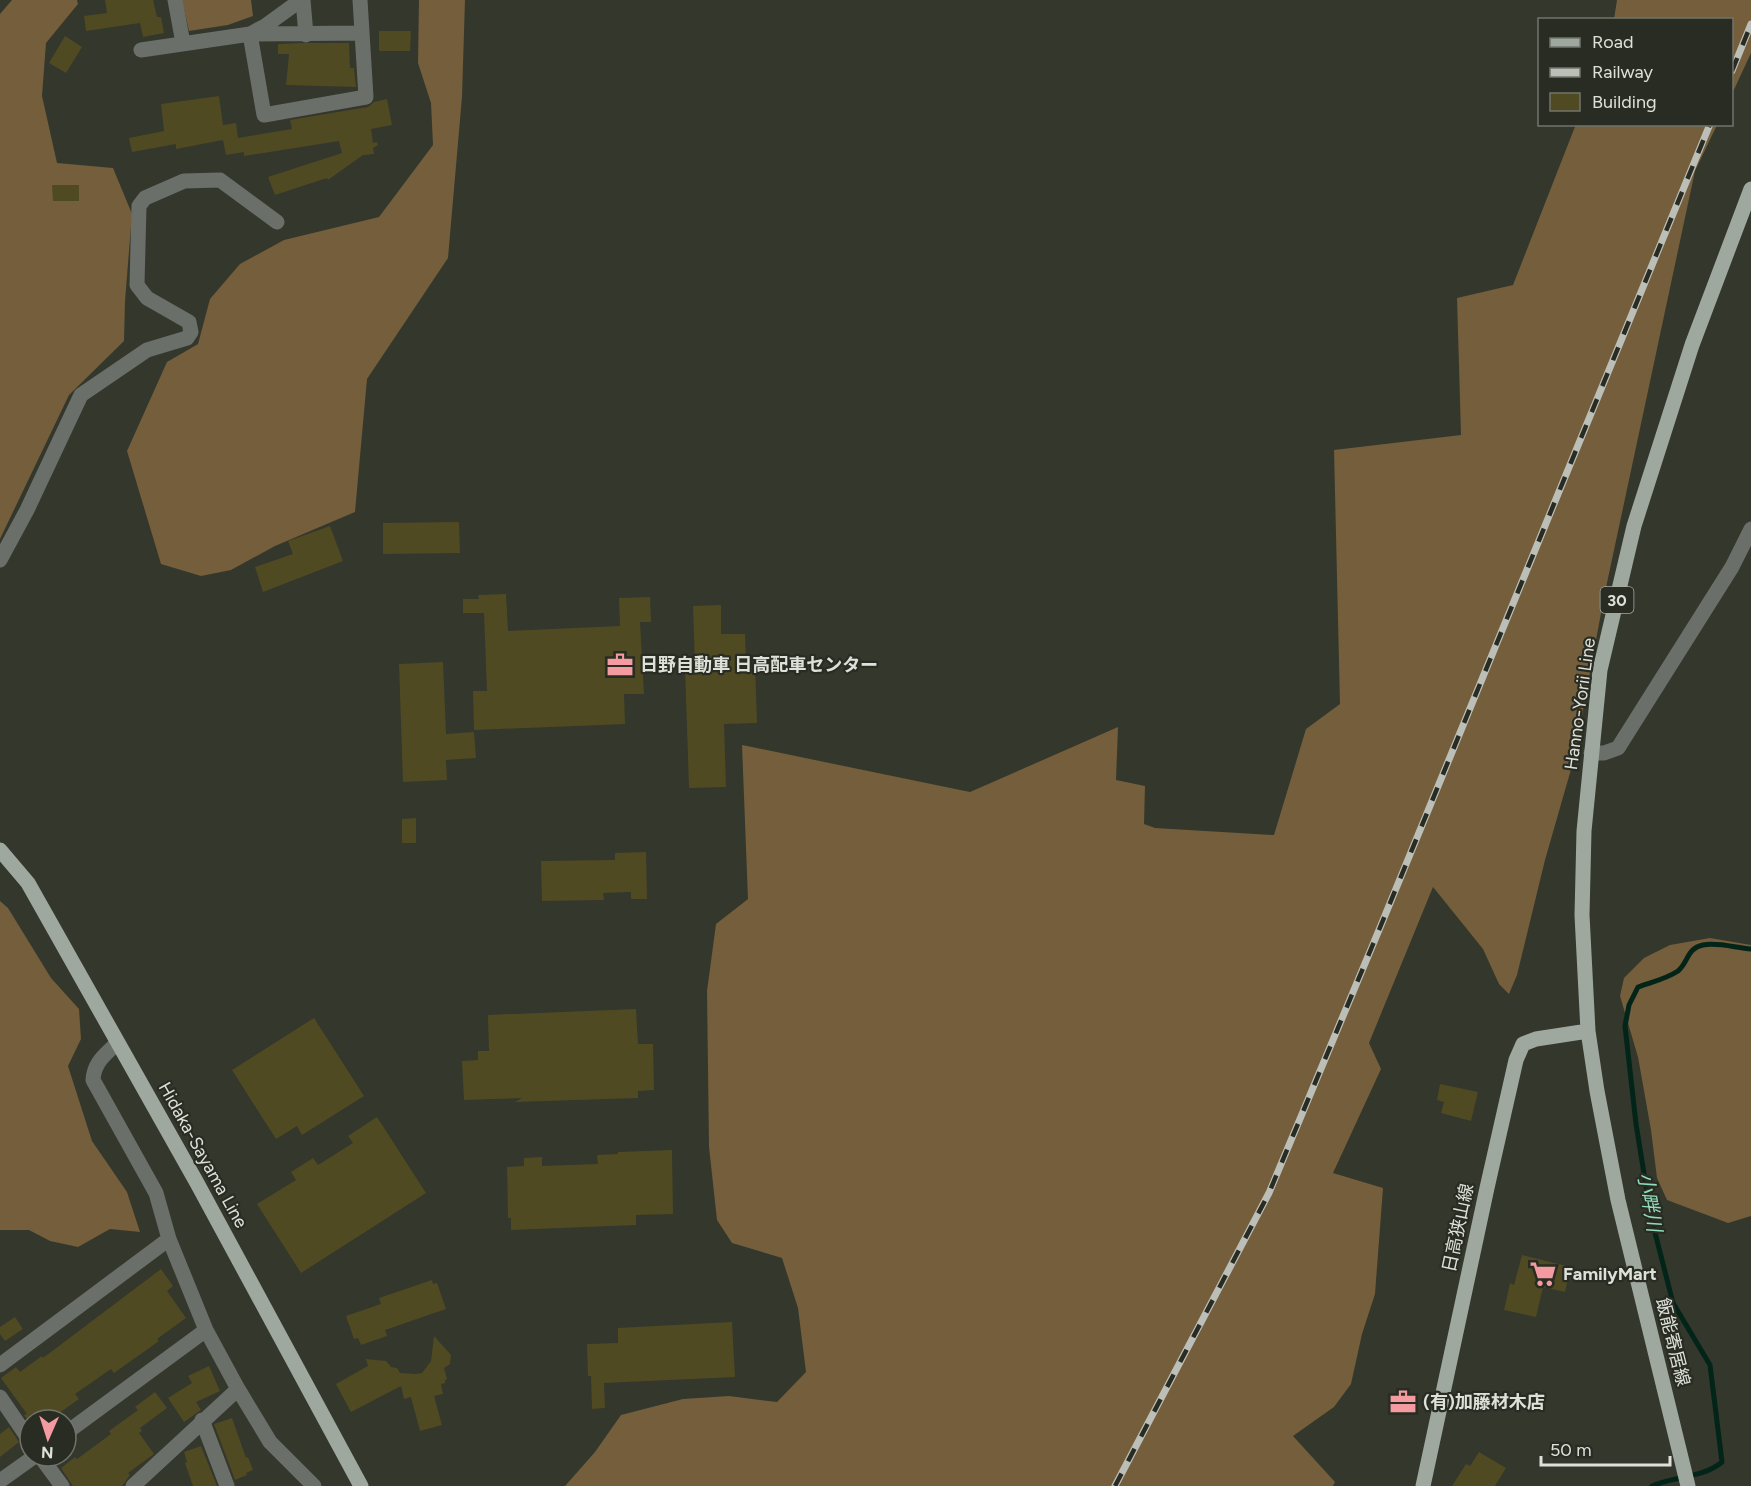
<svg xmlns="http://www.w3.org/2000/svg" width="1751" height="1486" viewBox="0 0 1751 1486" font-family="Figtree,'Noto Sans JP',sans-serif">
  <rect width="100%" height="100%" fill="#33372c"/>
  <path fill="#745e3b" d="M 12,0 L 77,0 L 78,4 L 46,43 L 42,96 L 57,163 L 113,168 L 132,214 L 125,301 L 124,341 L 69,395 L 0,539 L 0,14 Z
    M 182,0 L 251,0 L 253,16 L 228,25 L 189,31 Z
    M 419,0 L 465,0 L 462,97 L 448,258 L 367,379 L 355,512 L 275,546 L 231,570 L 201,576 L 161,564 L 127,451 L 167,362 L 198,344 L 210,299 L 240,264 L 284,240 L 379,217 L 433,145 L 431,103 L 418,63 Z
    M 1617,0 L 1751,0 L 1751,53 L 1732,94 L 1732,20 L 1614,19 Z
    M 1576,124 L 1717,125 L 1695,171 L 1604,597 L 1574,759 L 1545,860 L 1517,975 L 1509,994 L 1499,984 L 1483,949 L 1433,887 L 1369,1043 L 1381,1069 L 1333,1173 L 1383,1188 L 1375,1294 L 1362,1334 L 1351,1384 L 1334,1407 L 1293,1436 L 1335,1482 L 1333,1486 L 565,1486 L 595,1452 L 621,1415 L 683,1399 L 729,1396 L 777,1402 L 806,1372 L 798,1308 L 782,1258 L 732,1243 L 717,1220 L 709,1147 L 707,991 L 716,924 L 748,899 L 742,745 L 970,792 L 1118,727 L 1116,780 L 1145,786 L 1144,824 L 1155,828 L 1274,835 L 1306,729 L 1340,704 L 1334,450 L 1461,435 L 1457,298 L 1513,285 Z
    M 0,901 L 8,908 L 51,978 L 79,1009 L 81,1039 L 68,1066 L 92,1141 L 127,1192 L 140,1232 L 110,1229 L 78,1247 L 50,1241 L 29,1230 L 0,1230 Z
    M 1710,938 L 1751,945 L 1751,1216 L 1728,1223 L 1667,1200 L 1657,1178 L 1651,1130 L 1638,1057 L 1620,996 L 1624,978 L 1644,958 L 1670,945 Z"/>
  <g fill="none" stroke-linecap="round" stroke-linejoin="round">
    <path stroke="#032519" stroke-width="5" d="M 1652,1486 C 1675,1476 1703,1478 1722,1462 L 1710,1365 L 1673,1303 L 1651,1217 L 1636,1124 L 1625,1026 L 1629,1005 L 1638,987 C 1652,982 1666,979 1678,971 C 1688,963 1687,948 1703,945 C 1718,942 1736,948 1751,949"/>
  </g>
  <path fill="#504a23" d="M 105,0 L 153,0 L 157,17 L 161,17 L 164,33 L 143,37 L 140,23 L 86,31 L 84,16 L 107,13 Z
    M 379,31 L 411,31 L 410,51 L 379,51 Z
    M 65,36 L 82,47 L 66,73 L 49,63 Z
    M 301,43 L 349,43 L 350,68 L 354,68 L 356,87 L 286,85 L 289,54 L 278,54 L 278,44 Z
    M 219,96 L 223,125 L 236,123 L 238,138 L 292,129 L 290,120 L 368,107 L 374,102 L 387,99 L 392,125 L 371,129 L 373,143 L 377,142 L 378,145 L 373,148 L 374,154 L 363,155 L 328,180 L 327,178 L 275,195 L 268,177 L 342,153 L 339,141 L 244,156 L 244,152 L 226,155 L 223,140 L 176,149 L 176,144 L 132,152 L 129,138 L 164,131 L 161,104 Z
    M 52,185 L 79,185 L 79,201 L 53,201 Z
    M 459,522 L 460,553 L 383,554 L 383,523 Z
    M 330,526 L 343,561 L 263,592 L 255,567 L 293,554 L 288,541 Z
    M 506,594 L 508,631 L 620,626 L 619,598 L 650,597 L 651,622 L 640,622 L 644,694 L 624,694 L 625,724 L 474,730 L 473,691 L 487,691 L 484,613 L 463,613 L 463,599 L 479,599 L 478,595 Z
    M 721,605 L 721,634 L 745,634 L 746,665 L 755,664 L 757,723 L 724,724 L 726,787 L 689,788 L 685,667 L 695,667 L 693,606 Z
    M 443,662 L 446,734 L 474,732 L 476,758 L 446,760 L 447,780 L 403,782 L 399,664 Z
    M 416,818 L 416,843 L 402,843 L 402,819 Z
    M 646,852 L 647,899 L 631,899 L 631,892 L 603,893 L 604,900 L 542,901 L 541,861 L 615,860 L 615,853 Z
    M 636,1009 L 638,1044 L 653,1044 L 654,1090 L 638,1091 L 638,1098 L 515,1102 L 522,1098 L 464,1100 L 462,1061 L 478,1060 L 478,1051 L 489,1051 L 488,1015 Z
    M 314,1018 L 364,1096 L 302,1135 L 297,1126 L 276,1139 L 232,1070 Z
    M 1440,1084 L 1478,1092 L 1471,1121 L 1441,1113 L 1444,1102 L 1437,1100 Z
    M 377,1117 L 426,1193 L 301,1273 L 257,1204 L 296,1180 L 291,1172 L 313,1158 L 318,1165 L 353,1143 L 348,1136 Z
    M 672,1150 L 673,1214 L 636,1215 L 636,1225 L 511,1230 L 511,1218 L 508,1218 L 507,1167 L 524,1166 L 524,1158 L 542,1157 L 542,1166 L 598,1164 L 597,1155 L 618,1154 L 618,1152 Z
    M 1522,1255 L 1571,1267 L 1565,1292 L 1543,1287 L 1536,1317 L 1504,1310 L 1510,1283 L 1514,1285 Z
    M 161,1269 L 173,1286 L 167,1291 L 186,1318 L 157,1339 L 159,1341 L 114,1373 L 111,1369 L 75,1394 L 79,1399 L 58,1414 L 49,1420 L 31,1420 L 30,1418 L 30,1424 L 24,1415 L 27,1414 L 1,1378 L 16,1367 L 20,1372 L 42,1356 L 43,1358 Z
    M 432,1280 L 433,1284 L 437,1283 L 446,1309 L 385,1330 L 387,1336 L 361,1345 L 358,1338 L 354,1339 L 346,1316 L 381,1304 L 379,1298 Z
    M 15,1317 L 23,1329 L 5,1341 L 0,1334 L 0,1327 Z
    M 732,1322 L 735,1377 L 604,1383 L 605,1408 L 592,1409 L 591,1376 L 588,1376 L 587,1344 L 618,1343 L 618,1328 Z
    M 434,1336 L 451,1355 L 450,1364 L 444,1368 L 447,1379 L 445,1380 L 445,1383 L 441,1384 L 443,1394 L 434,1396 L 442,1425 L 420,1431 L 411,1397 L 404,1399 L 401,1386 L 351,1412 L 336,1384 L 368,1366 L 366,1359 L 386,1361 L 391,1367 L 397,1368 L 400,1373 L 416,1374 L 422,1373 L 431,1361 Z
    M 209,1366 L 220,1391 L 196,1402 L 201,1410 L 184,1422 L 168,1398 L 192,1383 L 188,1376 Z
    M 155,1392 L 167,1408 L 140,1428 L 142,1431 L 139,1433 L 154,1454 L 128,1473 L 130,1475 L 122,1486 L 73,1486 L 61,1468 L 75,1457 L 77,1459 L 111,1434 L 109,1431 L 138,1410 L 135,1407 Z
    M 232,1418 L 246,1458 L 248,1457 L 253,1470 L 246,1473 L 247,1475 L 235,1480 L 214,1424 Z
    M 9,1427 L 19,1442 L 0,1457 L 0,1434 Z
    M 201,1446 L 217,1486 L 193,1486 L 185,1463 L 187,1462 L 184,1452 Z
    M 1479,1452 L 1506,1468 L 1495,1486 L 1452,1486 L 1466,1464 L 1470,1466 Z"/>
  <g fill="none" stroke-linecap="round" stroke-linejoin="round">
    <path stroke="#6b6f6a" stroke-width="15" d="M 175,0 L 183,43
      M 303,0 L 306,35
      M 360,0 L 366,97 L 264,115 L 250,34 L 362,33
      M 141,50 L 250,34 L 265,26 L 301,0
      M 0,560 L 27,510 L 81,395 L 147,350 L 187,338 L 191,332 L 189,322 L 147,298 L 137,285 L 139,206 L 145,198 L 184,181 L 220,180 L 277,222
      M 1591,753 L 1604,753 L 1618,748 L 1732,567 L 1751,529
      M 117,1043 C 105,1055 94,1062 93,1080 L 156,1193 L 169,1239 L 206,1330 L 238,1389 L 270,1442 L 314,1486
      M 0,1365 L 169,1239
      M 0,1397 L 30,1441
      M 202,1420 L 227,1486
      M 66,1433 L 206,1330
      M 40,1456 L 62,1486
      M 0,1481 L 35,1456
      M 133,1486 L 238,1389"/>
    <path stroke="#9fa89f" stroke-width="15" d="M 0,850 L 28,883 L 197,1183 L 361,1486
      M 1423,1486 L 1487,1188 L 1516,1060 L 1523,1044 L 1536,1039 L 1588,1031
      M 1688,1486 L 1618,1200 L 1597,1091 L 1588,1031 L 1582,915 L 1584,831 L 1600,670 L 1634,526 L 1692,345 L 1751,189"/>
    <g stroke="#bcbfb8" stroke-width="7">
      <path id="rail" d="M 1732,71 L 1751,24
        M 1115,1486 L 1269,1193 L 1379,930 L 1710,124"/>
    </g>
    <use href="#rail" stroke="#292c22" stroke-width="4.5" stroke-dasharray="14" stroke-linecap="butt"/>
  </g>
  <defs>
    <g id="office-bare" transform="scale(2.07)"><path d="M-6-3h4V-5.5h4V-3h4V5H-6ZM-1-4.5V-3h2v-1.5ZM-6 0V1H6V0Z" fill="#f49aa1" stroke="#292c22" stroke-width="2.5" paint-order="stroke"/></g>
    <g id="supermarket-bare" transform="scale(2.07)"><path d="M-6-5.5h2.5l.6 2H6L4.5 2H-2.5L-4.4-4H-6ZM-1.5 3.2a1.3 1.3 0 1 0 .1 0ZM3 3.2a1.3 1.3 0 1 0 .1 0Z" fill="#f49aa1" stroke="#292c22" stroke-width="2.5" paint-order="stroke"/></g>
  </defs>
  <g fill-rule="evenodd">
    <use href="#office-bare" x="620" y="665"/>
    <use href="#supermarket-bare" x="1543" y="1274"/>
    <use href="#office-bare" x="1403" y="1402"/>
  </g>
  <g text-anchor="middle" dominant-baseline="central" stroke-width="4.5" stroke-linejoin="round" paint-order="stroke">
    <rect fill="#292c22" stroke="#a8aba3" stroke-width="1.5" x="1600.5" y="587" width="33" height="26" rx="4.5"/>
    <g font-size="16" font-weight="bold" fill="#dee1da">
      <text x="1617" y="600">30</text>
    </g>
    <g font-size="18" font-weight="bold" fill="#dee1da" stroke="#292c22" text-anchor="start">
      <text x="640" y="665">日野自動車 日高配車センター</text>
      <text x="1563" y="1274">FamilyMart</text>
      <text x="1423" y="1402">(有)加藤材木店</text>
    </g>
    <g font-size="18" fill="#dee1da" stroke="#292c22">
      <text transform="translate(1580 704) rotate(-82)">Hanno-Yorii Line</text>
      <text transform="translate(203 1155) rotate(61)">Hidaka-Sayama Line</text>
      <text transform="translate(1458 1228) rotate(-78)">日高狭山線</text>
      <text transform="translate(1673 1342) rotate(76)">飯能寄居線</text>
    </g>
    <g font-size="20" font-style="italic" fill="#91dcbc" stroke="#292c22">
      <text transform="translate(1650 1202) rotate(80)">小畔川</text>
    </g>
  </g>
  <rect x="1538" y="18" width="195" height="108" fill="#292c22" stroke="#71746c" stroke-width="1.5"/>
  <rect x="1550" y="38" width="30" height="9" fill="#9fa89f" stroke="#71746c" stroke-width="1.5"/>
  <text x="1592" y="48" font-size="18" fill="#dee1da">Road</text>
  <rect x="1550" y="68" width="30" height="9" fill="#bcbfb8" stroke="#71746c" stroke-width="1.5"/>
  <text x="1592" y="78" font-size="18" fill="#dee1da">Railway</text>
  <rect x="1550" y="93" width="30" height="18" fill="#504a23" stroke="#71746c" stroke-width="1.5"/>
  <text x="1592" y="108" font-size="18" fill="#dee1da">Building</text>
  <g transform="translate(48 1438) rotate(183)"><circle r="28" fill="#292c22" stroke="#71746c" stroke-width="1.5"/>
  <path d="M0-4.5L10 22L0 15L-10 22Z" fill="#f49aa1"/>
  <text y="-9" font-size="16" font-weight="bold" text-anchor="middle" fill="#dee1da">N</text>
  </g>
  <path d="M1541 1456v9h129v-9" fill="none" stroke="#dee1da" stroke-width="3"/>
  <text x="1550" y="1456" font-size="18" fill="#dee1da" stroke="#292c22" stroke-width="4.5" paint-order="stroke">50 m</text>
</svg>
